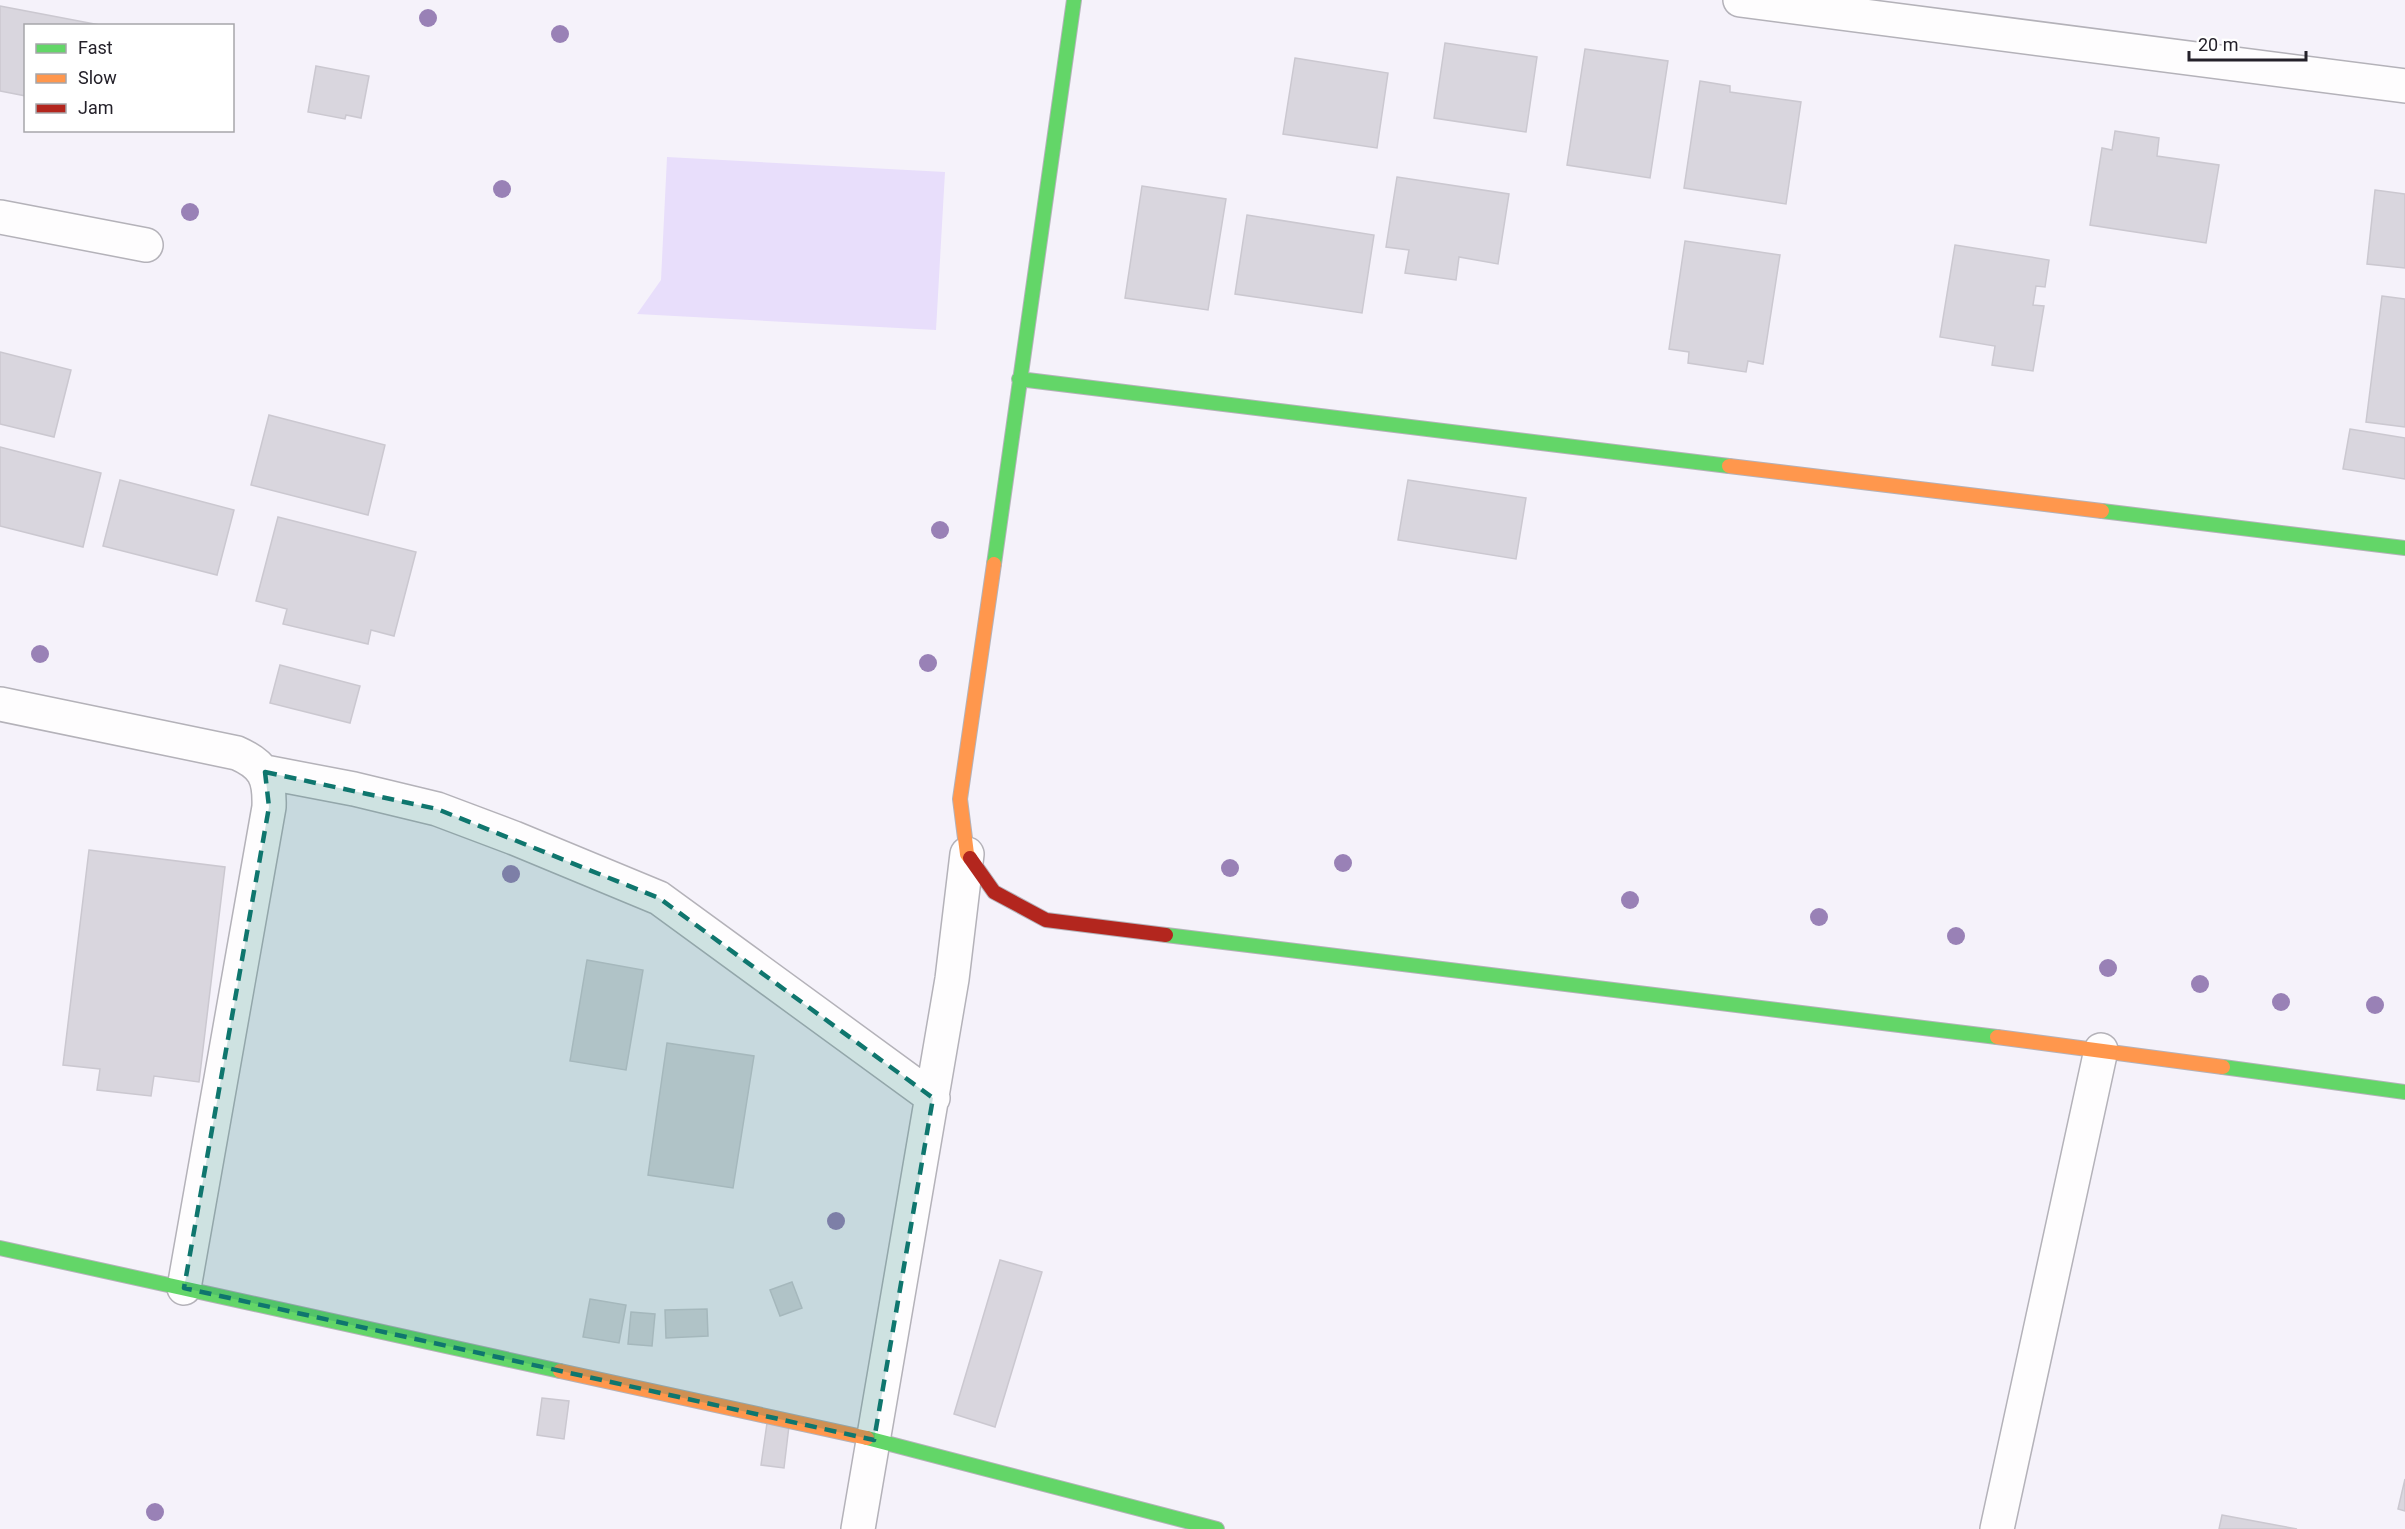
<svg xmlns="http://www.w3.org/2000/svg" width="2405" height="1529" viewBox="0 0 2405 1529" font-family="Roboto,sans-serif">
  <rect width="100%" height="100%" fill="#f5f2fa"/>
  <path fill="#e8defb" d="M 667,157 L 945,172 L 936,330 L 637,314 L 661,280 Z"/>
  <path fill="#d9d6de" stroke="#cbc8d0" stroke-width="1.5" d="M 0,6 L 105,26 L 26,26 L 26,96 L 0,91 Z
    M 1445,43 L 1537,57 L 1526,132 L 1434,118 Z
    M 1585,49 L 1668,61 L 1650,178 L 1567,165 Z
    M 1295,58 L 1388,73 L 1377,148 L 1283,134 Z
    M 316,66 L 369,76 L 361,118 L 346,115 L 345,119 L 308,112 Z
    M 1700,81 L 1730,86 L 1730,92 L 1801,102 L 1786,204 L 1684,188 Z
    M 2115,131 L 2159,138 L 2157,156 L 2219,165 L 2206,243 L 2090,225 L 2102,148 L 2112,150 Z
    M 1397,177 L 1509,194 L 1498,264 L 1459,257 L 1456,280 L 1405,273 L 1409,250 L 1386,247 Z
    M 1142,186 L 1226,199 L 1208,310 L 1125,298 Z
    M 2375,190 L 2405,194 L 2405,268 L 2367,264 Z
    M 1247,215 L 1374,235 L 1362,313 L 1235,294 Z
    M 1685,241 L 1780,255 L 1763,364 L 1748,361 L 1746,372 L 1688,363 L 1689,352 L 1669,349 Z
    M 1955,245 L 2049,260 L 2045,287 L 2036,286 L 2033,305 L 2044,306 L 2033,371 L 1992,365 L 1995,346 L 1940,337 Z
    M 2382,296 L 2405,299 L 2405,427 L 2366,422 Z
    M 0,352 L 71,370 L 54,437 L 0,424 Z
    M 269,415 L 385,445 L 368,515 L 251,485 Z
    M 2350,429 L 2405,438 L 2405,479 L 2343,469 Z
    M 0,447 L 101,473 L 83,547 L 0,526 Z
    M 120,480 L 234,510 L 217,575 L 103,546 Z
    M 1408,480 L 1526,498 L 1516,559 L 1398,540 Z
    M 278,517 L 416,552 L 394,636 L 371,630 L 368,644 L 283,624 L 287,609 L 256,601 Z
    M 280,665 L 360,686 L 350,723 L 270,703 Z
    M 89,850 L 225,867 L 199,1082 L 154,1076 L 151,1096 L 97,1090 L 100,1069 L 63,1065 Z
    M 587,960 L 643,970 L 626,1070 L 570,1061 Z
    M 667,1043 L 754,1056 L 733,1188 L 648,1175 Z
    M 1000,1260 L 1042,1272 L 995,1427 L 954,1414 Z
    M 792,1282 L 802,1308 L 780,1316 L 770,1290 Z
    M 590,1299 L 626,1305 L 619,1343 L 583,1337 Z
    M 707,1309 L 708,1336 L 666,1338 L 665,1310 Z
    M 631,1312 L 655,1314 L 652,1346 L 628,1344 Z
    M 542,1398 L 569,1401 L 564,1439 L 537,1435 Z
    M 767,1423 L 789,1426 L 784,1468 L 761,1465 Z
    M 2405,1479 L 2405,1511 L 2398,1509 Z
    M 2222,1515 L 2297,1529 L 2219,1529 Z"/>
  <g fill="none" stroke-linecap="round" stroke-linejoin="round">
    <g stroke="#b4b2b9" stroke-width="36">
      <path id="street" d="M 1740,0 L 2405,86
        M 0,217 L 146,245
        M 0,704 L 237,753 C 264,765 270,777 269,807 L 184,1288
        M 265,772 L 354,789 L 437,809 L 514,838 L 659,898 L 933,1098
        M 858,1529 L 952,979 L 967,854
        M 1997,1529 L 2101,1050"/>
    </g>
    <g stroke="#b4b2b9" stroke-width="16">
      <path id="fast" d="M 1019,379 L 1729,466
        M 2102,511 L 2405,548
        M 994,564 L 1074,0
        M 1166,935 L 1997,1037
        M 2223,1067 L 2405,1092
        M 0,1248 L 560,1371
        M 867,1438 L 1217,1529"/>
    </g>
    <g stroke="#b4b2b9" stroke-width="16">
      <path id="slow" d="M 1729,466 L 2102,511
        M 970,858 L 967,854 L 960,799 L 994,564
        M 1997,1037 L 2223,1067
        M 560,1371 L 867,1438"/>
    </g>
    <g stroke="#b4b2b9" stroke-width="16">
      <path id="jam" d="M 970,858 L 994,892 L 1046,920 L 1166,935"/>
    </g>
    <use href="#street" stroke="#fefdfe" stroke-width="33"/>
    <use href="#fast" stroke="#63d668" stroke-width="14"/>
    <use href="#slow" stroke="#ff974d" stroke-width="14"/>
    <use href="#jam" stroke="#b3261e" stroke-width="14"/>
  </g>
  <g fill="#9981b6">
    <circle cx="428" cy="18" r="9"/>
    <circle cx="560" cy="34" r="9"/>
    <circle cx="502" cy="189" r="9"/>
    <circle cx="190" cy="212" r="9"/>
    <circle cx="940" cy="530" r="9"/>
    <circle cx="40" cy="654" r="9"/>
    <circle cx="928" cy="663" r="9"/>
    <circle cx="1343" cy="863" r="9"/>
    <circle cx="1230" cy="868" r="9"/>
    <circle cx="511" cy="874" r="9"/>
    <circle cx="1630" cy="900" r="9"/>
    <circle cx="1819" cy="917" r="9"/>
    <circle cx="1956" cy="936" r="9"/>
    <circle cx="2108" cy="968" r="9"/>
    <circle cx="2200" cy="984" r="9"/>
    <circle cx="2281" cy="1002" r="9"/>
    <circle cx="2375" cy="1005" r="9"/>
    <circle cx="836" cy="1221" r="9"/>
    <circle cx="155" cy="1512" r="9"/>
  </g>
  <path fill="#0f766e" fill-opacity="0.2" stroke="#0f766e" stroke-width="4.5" stroke-dasharray="12 8" stroke-linejoin="round" d="M 265,772 L 437,809 L 659,898 L 933,1098 L 874,1440 L 184,1288 L 269,807 Z"/>
  <rect x="24" y="24" width="210" height="108" fill="#ffffff" stroke="#a7a6aa" stroke-width="1.5"/>
  <rect x="36" y="44" width="30" height="9" fill="#63d668" stroke="#a7a6aa" stroke-width="1.5"/>
  <text x="78" y="54" font-size="18" fill="#24212a">Fast</text>
  <rect x="36" y="74" width="30" height="9" fill="#ff974d" stroke="#a7a6aa" stroke-width="1.5"/>
  <text x="78" y="84" font-size="18" fill="#24212a">Slow</text>
  <rect x="36" y="104" width="30" height="9" fill="#b3261e" stroke="#a7a6aa" stroke-width="1.5"/>
  <text x="78" y="114" font-size="18" fill="#24212a">Jam</text>
  <path d="M2189 51v9h117v-9" fill="none" stroke="#24212a" stroke-width="3"/>
  <text x="2198" y="51" font-size="18" fill="#24212a" stroke="#ffffff" stroke-width="4.5" paint-order="stroke">20 m</text>
</svg>
